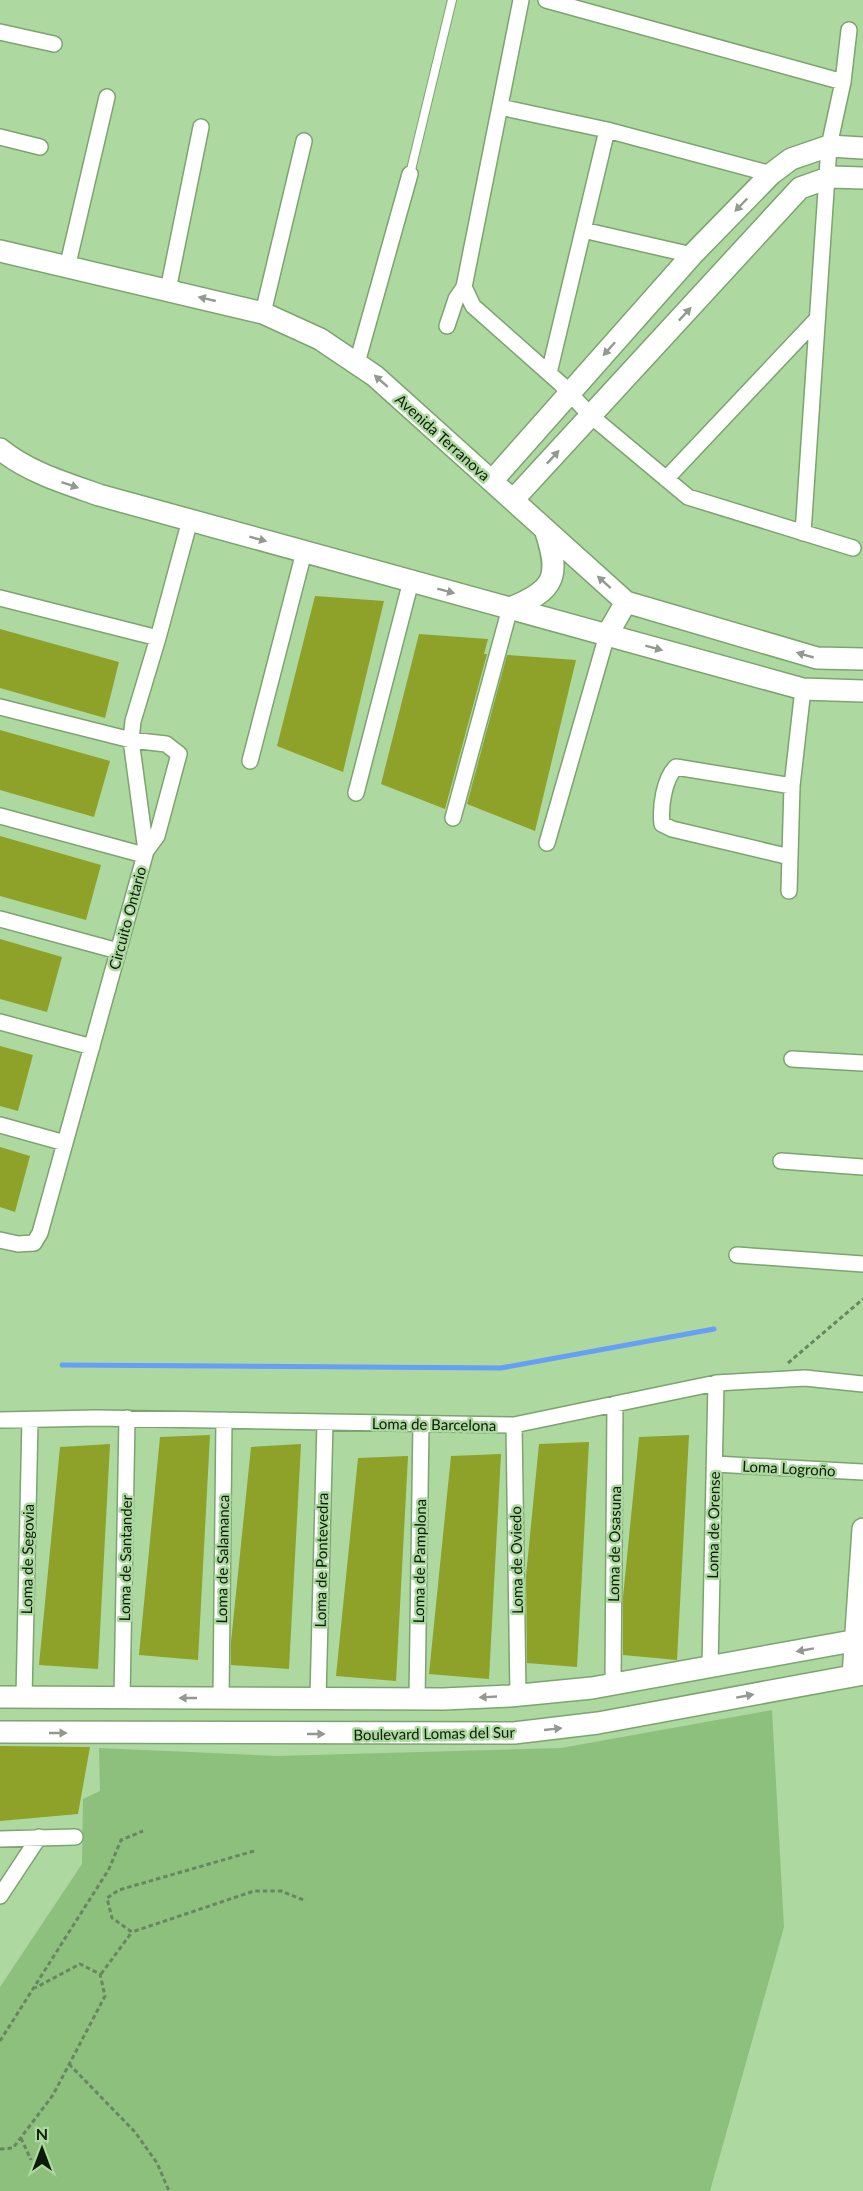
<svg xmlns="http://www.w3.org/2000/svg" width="863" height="2191" viewBox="0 0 863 2191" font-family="Lato,sans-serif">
  <rect width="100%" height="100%" fill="#add8a0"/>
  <path fill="#8dc07d" d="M 772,1710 L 784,1927 L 710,2191 L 0,2191 L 0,1987 L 82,1864 L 83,1799 L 100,1791 L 99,1748 L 277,1756 L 561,1748 Z"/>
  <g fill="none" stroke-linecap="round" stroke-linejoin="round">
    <path stroke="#659ff6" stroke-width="5" d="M 62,1365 L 501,1368 L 714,1329"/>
  </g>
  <path fill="#8ea128" d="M 315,596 L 384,601 L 343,772 L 277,746 Z
    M 0,629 L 119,662 L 105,718 L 0,688 Z
    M 419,634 L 488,639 L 484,654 L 487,654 L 445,809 L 381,784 Z
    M 507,655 L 576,660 L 535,831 L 467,804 Z
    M 0,730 L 110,761 L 94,817 L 0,790 Z
    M 0,836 L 101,865 L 86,920 L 0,896 Z
    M 0,939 L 62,957 L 47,1012 L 0,999 Z
    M 0,1046 L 33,1055 L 18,1111 L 0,1106 Z
    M 0,1147 L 30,1156 L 15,1212 L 0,1207 Z
    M 210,1435 L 198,1660 L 139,1655 L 160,1437 Z
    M 689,1435 L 677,1660 L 623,1655 L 623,1597 L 639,1437 Z
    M 589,1442 L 577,1667 L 527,1663 L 526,1576 L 539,1444 Z
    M 110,1444 L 98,1669 L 39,1665 L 60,1447 Z
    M 301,1444 L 289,1669 L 231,1665 L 231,1642 L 251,1447 Z
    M 501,1454 L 489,1679 L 429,1674 L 451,1456 Z
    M 408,1456 L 396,1681 L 336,1676 L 358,1458 Z
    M 0,1746 L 90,1747 L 78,1814 L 0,1821 Z"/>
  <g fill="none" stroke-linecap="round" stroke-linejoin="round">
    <g stroke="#7ca46f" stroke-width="10">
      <path id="lane" d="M 410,174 L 452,0"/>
    </g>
    <g stroke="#7ca46f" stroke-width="18">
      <path id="street" d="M 521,0 L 464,287 L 473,306 L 561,384 L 591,416 L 688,497 L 853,548
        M 546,0 L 843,82 L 829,146 L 803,533
        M 0,32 L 54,44
        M 843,82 L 849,30
        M 500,107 L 607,130 L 771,174
        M 0,137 L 40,147
        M 583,230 L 692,255
        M 67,268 L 107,97
        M 168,290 L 201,127
        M 263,313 L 304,141
        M 447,326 L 456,299 L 464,287
        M 357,363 L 410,174
        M 549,373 L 607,130
        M 666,479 L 817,319
        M 0,598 L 158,638
        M 0,707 L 131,740 L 166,744 L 179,754 L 157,836 L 146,851
        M 250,761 L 304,552
        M 356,793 L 411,581
        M 0,816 L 144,855
        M 453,818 L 510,608
        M 547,843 L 607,635
        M 790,857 L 672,829 L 662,824 C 660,807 664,779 676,767 L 792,786
        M 789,891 L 792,786 L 803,689
        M 0,919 L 118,951
        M 0,1022 L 92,1047
        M 792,1059 L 863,1063
        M 0,1125 L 65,1143
        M 781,1161 L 863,1167
        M 0,1240 L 18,1244 L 34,1243 L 40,1233 L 146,851 L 131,740 L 133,721 L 158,638 L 190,520
        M 737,1255 L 863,1264
        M 0,1420 L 96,1418 L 514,1425 L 716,1383 L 805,1378 L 863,1384
        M 514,1425 L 518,1695
        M 715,1464 L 863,1472
        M 710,1667 L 716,1383
        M 613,1684 L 615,1404
        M 24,1697 L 30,1420
        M 122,1698 L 127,1418
        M 221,1698 L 224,1420
        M 318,1698 L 325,1422
        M 417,1699 L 421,1424
        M 0,1839 L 75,1837
        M 0,1896 L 39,1837"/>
    </g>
    <g stroke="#7ca46f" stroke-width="24">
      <path id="secondary" d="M 0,251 L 263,313 L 320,339 L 375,376 L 626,602 L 817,658 L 863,659
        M 0,449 C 28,472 65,483 99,495 L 803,689 L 863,691
        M 492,481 L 692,255 L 771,174 L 791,159 L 829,146 L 863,148
        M 513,500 L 800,188 L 831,177 L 863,178
        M 510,608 C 557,590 560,575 545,529
        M 607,635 L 626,602
        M 853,1676 L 863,1529
        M 0,1697 L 443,1699 L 510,1696 L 592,1688 L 863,1639
        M 0,1732 L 514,1733 L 598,1723 L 863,1674"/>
    </g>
    <path stroke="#67875e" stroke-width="3" stroke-dasharray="4.5 3" stroke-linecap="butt" d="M 788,1363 L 863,1299
      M 254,1851 L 119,1890 L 107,1898 L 112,1918 L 132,1932 L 254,1891 L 281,1891 L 306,1901
      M 101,1974 L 132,1932
      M 0,2041 L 109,1869 L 121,1840 L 143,1831
      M 69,2064 L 135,2132 L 157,2163 L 169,2191
      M 21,2138 L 31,2160
      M 0,2149 L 13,2148 L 53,2095 L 105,1996 L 100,1974 L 80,1964 L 35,1988"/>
    <use href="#lane" stroke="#fff" stroke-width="8"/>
    <use href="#street" stroke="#fff" stroke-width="15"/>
    <use href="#secondary" stroke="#fff" stroke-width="21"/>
  </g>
  <defs><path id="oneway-solid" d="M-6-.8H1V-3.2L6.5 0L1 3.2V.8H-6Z" transform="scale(1.5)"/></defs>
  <g fill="#92998f">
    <use href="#oneway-solid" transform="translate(741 205) rotate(134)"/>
    <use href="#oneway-solid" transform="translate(207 299) rotate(-167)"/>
    <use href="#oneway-solid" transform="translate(685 314) rotate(-47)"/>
    <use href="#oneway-solid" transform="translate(609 349) rotate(132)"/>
    <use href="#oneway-solid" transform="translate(381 381) rotate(-139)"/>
    <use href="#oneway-solid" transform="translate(553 457) rotate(-47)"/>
    <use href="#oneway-solid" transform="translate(70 485) rotate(19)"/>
    <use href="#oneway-solid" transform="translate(258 539) rotate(15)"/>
    <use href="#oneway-solid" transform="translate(604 582) rotate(-138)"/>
    <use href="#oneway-solid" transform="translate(446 591) rotate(15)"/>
    <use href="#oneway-solid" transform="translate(654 648) rotate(15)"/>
    <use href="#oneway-solid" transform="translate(805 655) rotate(-164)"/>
    <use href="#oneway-solid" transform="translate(805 1650) rotate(170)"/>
    <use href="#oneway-solid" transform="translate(745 1696) rotate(-10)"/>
    <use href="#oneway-solid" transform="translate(488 1697) rotate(177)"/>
    <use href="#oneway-solid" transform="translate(188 1698) rotate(180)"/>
    <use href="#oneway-solid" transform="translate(553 1729) rotate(-6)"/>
    <use href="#oneway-solid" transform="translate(58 1733)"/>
    <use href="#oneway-solid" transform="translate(316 1734)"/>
  </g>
  <g text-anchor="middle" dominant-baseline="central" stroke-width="5" stroke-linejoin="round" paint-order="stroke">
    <g font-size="15" fill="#0c1c07" stroke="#add8a0">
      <text transform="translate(443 437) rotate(42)">Avenida Terranova</text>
      <text transform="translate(127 918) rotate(-75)">Circuito Ontario</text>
      <text transform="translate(434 1424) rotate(1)">Loma de Barcelona</text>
      <text transform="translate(789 1468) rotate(3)">Loma Logroño</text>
      <text transform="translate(713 1525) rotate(-89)">Loma de Orense</text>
      <text transform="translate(614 1544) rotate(-89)">Loma de Osasuna</text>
      <text transform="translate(125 1558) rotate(-89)">Loma de Santander</text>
      <text transform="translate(27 1559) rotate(-89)">Loma de Segovia</text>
      <text transform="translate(222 1559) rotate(-89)">Loma de Salamanca</text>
      <text transform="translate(321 1560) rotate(-89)">Loma de Pontevedra</text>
      <text transform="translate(516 1560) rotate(-91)">Loma de Oviedo</text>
      <text transform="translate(419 1561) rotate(-89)">Loma de Pamplona</text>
      <text transform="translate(434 1733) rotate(-1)">Boulevard Lomas del Sur</text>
    </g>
  </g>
  <g transform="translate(42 2149)" stroke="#add8a0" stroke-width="4.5" paint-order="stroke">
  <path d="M0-4.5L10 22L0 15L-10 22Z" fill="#0c1c07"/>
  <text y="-9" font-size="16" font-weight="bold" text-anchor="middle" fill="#0c1c07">N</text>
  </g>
</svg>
